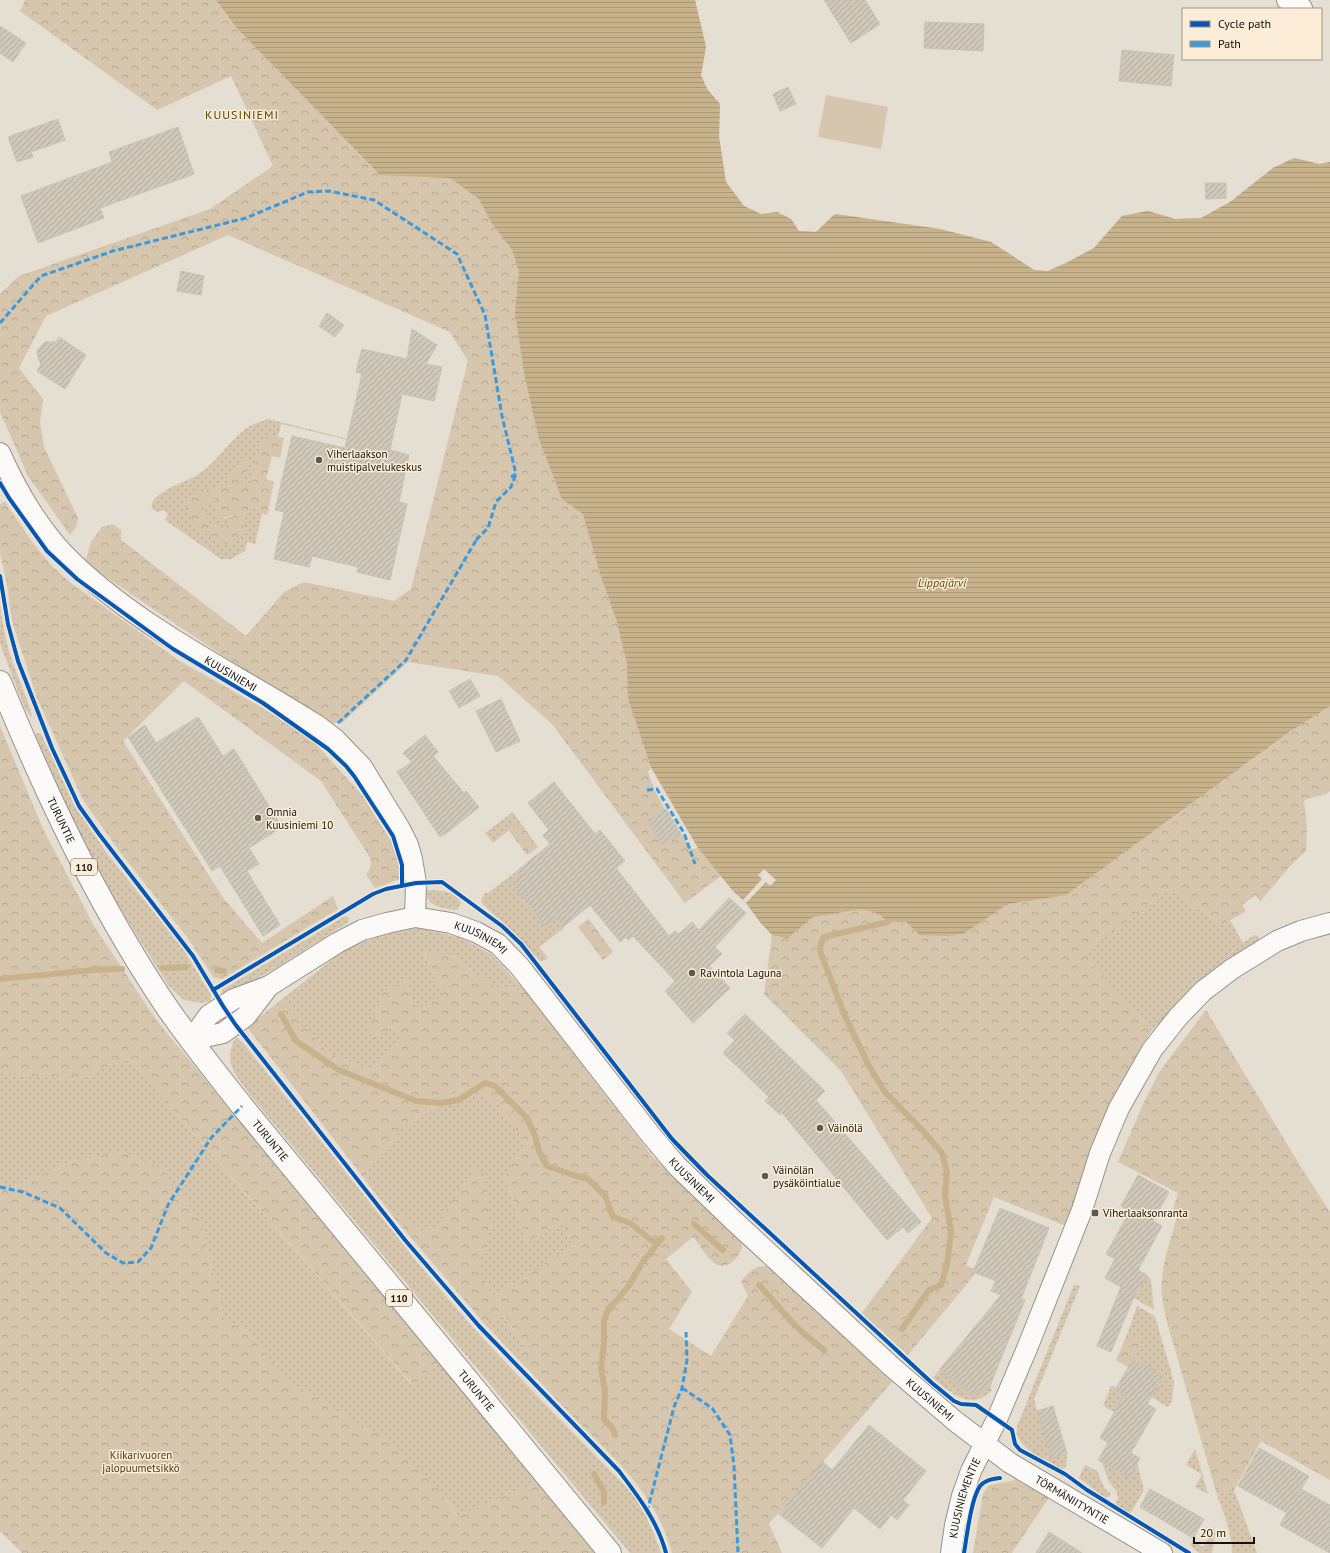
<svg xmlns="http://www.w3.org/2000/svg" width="1330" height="1553" viewBox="0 0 1330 1553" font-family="'PT Sans',sans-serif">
  <defs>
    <pattern id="grass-dots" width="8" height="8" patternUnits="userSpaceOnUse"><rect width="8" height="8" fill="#d5c6ad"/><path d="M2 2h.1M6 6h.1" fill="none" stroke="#b6a994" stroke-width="1.8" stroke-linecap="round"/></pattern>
    <pattern id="forest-crowns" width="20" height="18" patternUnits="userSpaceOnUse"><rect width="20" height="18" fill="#d5c6ad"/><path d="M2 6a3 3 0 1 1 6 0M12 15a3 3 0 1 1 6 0" fill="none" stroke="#b6a994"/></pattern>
    <pattern id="water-rules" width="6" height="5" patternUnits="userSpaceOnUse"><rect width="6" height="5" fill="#c8b28b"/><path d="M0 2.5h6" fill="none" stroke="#ab9877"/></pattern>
    <pattern id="building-hatch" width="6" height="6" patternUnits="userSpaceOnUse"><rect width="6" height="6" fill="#cfc7b8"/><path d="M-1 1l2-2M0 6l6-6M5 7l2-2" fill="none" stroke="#b1aa9d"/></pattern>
  </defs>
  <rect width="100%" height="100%" fill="#e5ded2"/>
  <path fill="url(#grass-dots)" d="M 268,419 L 352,440 L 352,441 L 281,424 L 278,437 L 270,435 L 251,481 L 261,484 L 261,487 L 239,481 L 229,486 L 218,487 L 189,498 L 223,543 L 250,508 L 255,507 L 258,508 L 262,514 L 255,544 L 247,542 L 245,551 L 231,559 L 221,559 L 165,520 L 168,515 L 165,510 L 157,512 L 152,509 C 147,494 185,482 196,476 C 215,464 226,445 243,431 C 249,425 260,422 268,419 Z
    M 217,498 L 216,515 C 222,519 226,519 233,516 L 230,524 L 222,527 L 210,524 C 200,513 198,501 217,498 Z
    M 0,604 C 3,625 6,646 14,666 C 20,683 28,700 33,719 L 25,709 L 0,644 Z
    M 37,733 L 41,734 L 75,807 L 108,855 L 183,949 L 211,995 L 211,1001 L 201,1003 L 184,1000 L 169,986 L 122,912 L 79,833 L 35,735 Z
    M 513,812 L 520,822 L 493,843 L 485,833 Z
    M 517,871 L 521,876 L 511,884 L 545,926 L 556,918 L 564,928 L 539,947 L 548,958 L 546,960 L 540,961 L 506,925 L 483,905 L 481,901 L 484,894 L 489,892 Z
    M 1168,889 L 1222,925 L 1230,920 L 1243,943 L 1254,935 L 1258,936 L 1259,941 L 1190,991 L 1151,1031 L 1084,954 Z
    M 425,890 C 439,890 454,890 461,903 L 457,910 C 444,909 426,907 425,890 Z
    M 345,916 L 348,917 L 349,920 L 347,923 L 276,968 L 226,996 L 222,993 L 222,990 Z
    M 418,928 L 462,938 L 492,955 L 526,992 L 490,984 L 451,955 L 424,952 L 444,996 L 413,1011 L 406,979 L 372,1041 L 387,1032 L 391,1026 L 404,1036 L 371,1070 L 331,1055 L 281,1000 L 344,950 L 379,936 Z
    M 236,1037 L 243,1043 L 421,1267 L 475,1330 L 545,1404 L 629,1490 C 644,1509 653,1530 661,1553 L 630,1553 L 250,1095 C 235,1073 222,1063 236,1037 Z
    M 128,1058 L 412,1385 L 438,1362 L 538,1482 L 458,1516 L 440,1490 L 322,1402 L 288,1381 L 248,1333 L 223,1316 L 201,1222 L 75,1160 L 8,1189 L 0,1186 L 0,1073 L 76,1080 Z
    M 463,1089 L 498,1104 L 525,1142 L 505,1177 L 527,1243 L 563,1222 L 573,1245 L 493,1297 L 477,1266 L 491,1227 L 448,1207 L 438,1229 L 419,1231 L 403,1213 L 395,1219 L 363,1177 L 402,1128 Z
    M 1147,1275 L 1151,1280 L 1154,1310 L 1132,1297 L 1134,1294 L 1136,1295 Z
    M 1074,1285 L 1080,1286 L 1034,1399 L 1051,1458 L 1067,1454 L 1066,1467 L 1061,1470 C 1049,1465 1022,1448 1018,1437 C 1016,1432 1017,1428 1018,1424 Z
    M 1137,1306 L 1155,1316 L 1174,1382 L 1172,1401 L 1168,1407 L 1151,1397 L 1163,1376 L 1133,1358 L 1139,1348 L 1139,1339 L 1128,1332 Z
    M 503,1316 L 524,1345 L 519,1360 L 484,1323 Z
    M 940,1369 L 956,1382 L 961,1375 L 986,1376 L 993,1379 L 990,1388 L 992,1390 C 971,1412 951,1393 933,1378 Z
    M 1111,1386 L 1117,1387 L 1115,1390 L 1124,1395 L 1114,1412 L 1103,1406 Z
    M 1195,1449 L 1208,1494 L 1195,1487 L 1202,1474 L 1186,1465 Z
    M 1102,1463 L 1129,1478 L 1137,1463 L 1144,1490 L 1130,1514 L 1115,1505 L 1118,1498 L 1117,1492 L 1109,1482 Z
    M 1085,1465 L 1097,1471 L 1105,1489 L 1110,1493 L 1110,1496 L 1105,1498 L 1079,1478 Z
    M 1234,1490 L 1257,1553 L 1232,1553 C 1232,1532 1224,1514 1217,1495 Z
    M 1214,1528 L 1215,1535 L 1212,1553 L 1199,1553 L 1191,1546 L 1192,1540 L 1203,1547 Z"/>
  <path fill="url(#forest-crowns)" fill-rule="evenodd" d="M 25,0 L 695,0 L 706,47 L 701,75 L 707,89 L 720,104 L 719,137 L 726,182 L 744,206 L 761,214 L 777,212 L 791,219 L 799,231 L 816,232 L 835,214 L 940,229 L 991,242 L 1034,270 L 1048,271 L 1066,263 L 1094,248 L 1122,216 L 1148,211 L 1175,219 L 1201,218 L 1230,202 L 1273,168 L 1294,158 L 1319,164 L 1330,162 L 1330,791 L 1326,794 L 1304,800 L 1307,827 L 1306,851 L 1290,866 L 1260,902 L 1256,895 L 1242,905 L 1246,911 L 1222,925 L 1168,889 L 1085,954 L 1151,1031 L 1113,1097 L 1090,1154 L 1066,1226 L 994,1197 L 966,1265 L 974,1269 L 973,1272 L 976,1273 L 908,1355 L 862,1313 L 932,1218 L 841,1071 L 764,994 L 772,935 C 763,925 755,914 746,903 C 738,894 729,886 721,876 L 685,903 L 552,724 L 498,676 L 408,662 L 342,723 L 323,723 L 85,563 L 91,542 L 102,527 L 113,524 L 121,530 L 121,540 L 246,636 L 284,592 L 304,582 L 394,601 L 411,589 L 468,361 L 450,332 L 228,235 L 46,316 L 19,368 L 43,399 L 40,423 L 44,447 L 78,518 L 76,527 L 70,535 L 28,476 L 0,412 L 0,294 L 19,276 L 210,209 L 273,166 L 231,76 L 157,110 L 20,11 L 23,6 ZM 651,768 L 698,848 L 692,849 C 676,828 655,797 648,772 Z
    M 270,435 L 284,438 L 280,458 L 272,456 L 266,479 L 274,482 L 267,515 L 262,514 L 258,508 L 252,507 C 239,518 252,534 230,545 C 212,541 185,523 186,501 C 196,491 216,487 229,486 L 226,480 L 242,458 L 250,462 L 239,481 L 261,487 L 261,484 L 251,481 L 262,439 ZM 216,498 L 213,504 L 216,515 L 221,518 L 233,516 L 230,524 L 222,527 L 210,524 C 201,514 198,501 216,498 Z
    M 5,502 L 33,543 L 50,564 L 68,581 L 178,660 L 261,707 L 313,741 L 362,795 L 391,841 L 398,862 L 400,879 L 375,888 L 366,874 C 372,868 372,863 369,856 L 321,781 L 184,681 L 123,741 L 224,899 L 262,943 L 333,896 L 338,909 L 222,979 L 214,978 L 187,937 L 120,852 L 83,800 L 37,698 L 12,621 L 7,584 L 0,553 L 0,504 Z
    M 0,726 L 43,829 L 94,926 L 157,1021 L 438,1362 L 413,1385 L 128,1058 L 76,1080 L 0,1073 Z
    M 520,822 L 538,847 L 527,855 L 509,831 Z
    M 589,919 L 613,952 L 603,960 L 578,927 Z
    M 424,951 L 451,955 L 490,984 L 526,992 L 652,1156 L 742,1239 C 745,1253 727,1275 713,1262 C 705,1255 700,1245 693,1237 L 666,1259 L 692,1292 L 669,1329 L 711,1356 L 748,1296 L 741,1281 C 749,1272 755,1265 768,1266 L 892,1382 L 769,1524 L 782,1553 L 672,1553 C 657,1496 618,1462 578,1422 C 558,1401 539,1381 519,1360 L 524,1345 L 504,1316 L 484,1323 L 395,1219 L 403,1213 L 419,1231 L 437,1229 L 448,1207 L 475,1169 L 484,1175 L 491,1227 L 478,1266 L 493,1297 L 572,1245 L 563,1222 L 527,1243 L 505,1177 L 525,1142 L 498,1104 L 462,1089 L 402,1128 L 363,1177 L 247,1027 L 281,1000 L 331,1055 L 371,1070 L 404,1036 L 391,1026 L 387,1032 L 373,1041 L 368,1028 L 383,993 L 406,979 L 413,1010 L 444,996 Z
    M 1206,1010 L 1304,1172 L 1330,1212 L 1330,1480 L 1261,1441 L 1234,1490 L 1217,1495 L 1171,1336 C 1166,1318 1160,1298 1162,1280 C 1163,1259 1172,1237 1177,1216 L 1172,1212 L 1178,1193 L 1118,1162 L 1144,1102 L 1160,1071 Z
    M 123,1152 L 162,1169 L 201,1222 L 223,1316 L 248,1333 L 288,1381 L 322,1402 L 380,1435 L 440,1490 L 457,1516 L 538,1482 L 596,1553 L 22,1553 L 0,1531 L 0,1186 L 8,1189 L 75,1160 Z
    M 1128,1332 L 1139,1338 L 1139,1348 L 1128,1367 L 1116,1360 Z
    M 1016,1477 L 1050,1496 L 1012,1553 L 973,1553 L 983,1494 L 989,1485 L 1013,1481 Z"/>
  <path fill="#d5c6ad" d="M 826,95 L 888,107 L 881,149 L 818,137 Z"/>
  <path fill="url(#water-rules)" d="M 216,0 L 695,0 L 706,47 L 701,75 L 707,89 L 720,104 L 719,137 L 726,182 L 744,206 L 761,214 L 777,212 L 791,219 L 799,231 L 816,232 L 835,214 L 940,229 L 991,242 L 1034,270 L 1048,271 L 1066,263 L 1094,248 L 1122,216 L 1148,211 L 1175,219 L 1201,218 L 1230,202 L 1273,168 L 1294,158 L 1319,164 L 1330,162 L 1330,706 L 1289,732 L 1066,895 L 1008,904 L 963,934 L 948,936 L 920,935 L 906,922 L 888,922 L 878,913 L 861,909 L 813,917 L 788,938 L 772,935 L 759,921 L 746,903 L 733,891 L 698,848 L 651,767 L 628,699 L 627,664 L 617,622 L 600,573 L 583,514 L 562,499 L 539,439 L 525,378 L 515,313 L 519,271 L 512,250 L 491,222 L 479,199 L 450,178 L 380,175 L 236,27 Z"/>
  <path fill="#e5ded2" d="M 764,869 L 776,880 L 770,886 L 766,882 L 746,903 L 743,900 L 762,879 L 758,875 Z"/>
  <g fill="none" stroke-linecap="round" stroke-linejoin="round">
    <path stroke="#c8b28b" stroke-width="6" d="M 888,922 L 824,937 L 821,943 L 820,951 L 844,1014 L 869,1066 L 885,1092 L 923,1131 L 942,1153 L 947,1172 L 945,1195 L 951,1232 L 947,1265 L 941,1285 L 929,1290 L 902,1329
      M 162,968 L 186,967
      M 217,970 L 224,971
      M 0,979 L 93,970 L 122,969
      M 281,1014 L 296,1041 L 339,1070 L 416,1101 L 441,1103 L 459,1100 L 485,1083 L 495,1086 L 527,1118 L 535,1136 L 539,1151 L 547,1166 L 573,1175 L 588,1179 L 605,1196 L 613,1217 L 630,1223 L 651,1240 L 658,1243
      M 694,1224 L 723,1250
      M 759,1285 C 771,1297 781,1311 793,1323 C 802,1333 813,1341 824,1350
      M 615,1435 L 613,1429 L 604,1419 L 605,1391 L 601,1368 L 604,1343 L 604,1320 L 609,1308 L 619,1298 L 630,1284 L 642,1263 L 662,1238
      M 594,1474 L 604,1492 L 604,1502"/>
  </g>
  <path fill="url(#building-hatch)" stroke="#c7c1b8" d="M 824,0 L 865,0 L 880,24 L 851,43 Z
    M 925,22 L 984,24 L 983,51 L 924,48 Z
    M 0,26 L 26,43 L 13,62 L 0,53 Z
    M 1122,50 L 1174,55 L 1171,86 L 1119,81 Z
    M 788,87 L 796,104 L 780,111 L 773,94 Z
    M 58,119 L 65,140 L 31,152 L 33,157 L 17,162 L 8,137 Z
    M 178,127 L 194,174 L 100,208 L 104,218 L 38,243 L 21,196 L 112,162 L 109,152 Z
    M 1205,183 L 1226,183 L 1226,198 L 1206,199 Z
    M 181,271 L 204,276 L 201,295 L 177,291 Z
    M 327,313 L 344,325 L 335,337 L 319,326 Z
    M 412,329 L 437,345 L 426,364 L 442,367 L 434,401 L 402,394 L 390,450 L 409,455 L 399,502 L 407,504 L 390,580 L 357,572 L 358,567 L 312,556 L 309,567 L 274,559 L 284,512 L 275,510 L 292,436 L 345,448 L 362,374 L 356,372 L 362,349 L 407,359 Z
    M 59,337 L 86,355 L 65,389 L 37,371 L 41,365 L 37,354 L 37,350 L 45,342 L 56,342 Z
    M 470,679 L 480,696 L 459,708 L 449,691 Z
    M 501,699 L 520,741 L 496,752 L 476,711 Z
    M 198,717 L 223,756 L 234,749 L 282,827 L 249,848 L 259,864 L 247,871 L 280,925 L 263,936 L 220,866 L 212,871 L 128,737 L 145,725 L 156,743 Z
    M 425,735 L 438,752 L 433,756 L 464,793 L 466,791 L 479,807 L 451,830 L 440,837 L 397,772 L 412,762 L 403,753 Z
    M 554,782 L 595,834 L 600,830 L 625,861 L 616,868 L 669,936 L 675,931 L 679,934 L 692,922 L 699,930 L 729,898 L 746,913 L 715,947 L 722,954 L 709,966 L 730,988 L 693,1023 L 665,991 L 675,981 L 633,936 L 628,940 L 626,937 L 620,942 L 590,905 L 563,927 L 556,918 L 545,926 L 511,883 L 521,876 L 517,871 L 550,844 L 543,835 L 549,830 L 528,803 Z
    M 666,809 L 681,834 L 662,845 L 648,820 Z
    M 745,1014 L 825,1091 L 816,1100 L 921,1222 L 908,1233 L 903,1227 L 887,1240 L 782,1113 L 780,1115 L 765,1101 L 769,1097 L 723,1053 L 735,1040 L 727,1033 Z
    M 1138,1175 L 1169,1192 L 1153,1221 L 1162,1226 L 1138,1270 L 1147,1275 L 1133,1299 L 1111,1352 L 1097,1346 L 1121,1287 L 1105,1278 L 1115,1259 L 1106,1254 L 1130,1211 L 1121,1206 Z
    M 1000,1208 L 1049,1228 L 1021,1299 L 1025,1300 L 989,1388 L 970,1394 L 940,1369 L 1001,1295 L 991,1291 L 996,1281 L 973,1272 Z
    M 1133,1359 L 1164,1376 L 1147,1404 L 1156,1409 L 1131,1453 L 1140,1458 L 1129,1478 L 1098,1460 L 1108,1443 L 1100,1438 L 1124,1395 L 1115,1390 Z
    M 1053,1406 L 1067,1454 L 1051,1459 L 1037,1411 Z
    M 869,1425 L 926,1471 L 903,1500 L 909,1505 L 897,1520 L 891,1515 L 880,1529 L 854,1508 L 822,1548 L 779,1514 L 822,1461 L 832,1470 Z
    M 1259,1448 L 1309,1476 L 1301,1489 L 1330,1505 L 1330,1553 L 1280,1525 L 1287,1513 L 1238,1486 Z
    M 1150,1489 L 1204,1519 L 1193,1538 L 1140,1507 Z
    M 1049,1532 L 1082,1553 L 1036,1553 Z"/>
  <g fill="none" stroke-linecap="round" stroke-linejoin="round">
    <g stroke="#979289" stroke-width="22">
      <g id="minor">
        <path d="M 1287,0 L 1302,8"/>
        <path id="s1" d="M 0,453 C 16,489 36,524 63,553 C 135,627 232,671 318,726 L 335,739 L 362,767 L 400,829 L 408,845 L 412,859 L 416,883 L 415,917"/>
        <path id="s2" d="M 191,1040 L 209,1015 L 234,999 L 269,986 L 337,943 L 362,930 L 387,923 L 415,917 L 451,923 L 476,932 L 498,944 L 520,967 L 650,1134 L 677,1166 L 734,1221 L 892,1367 L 955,1421 L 1010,1463 L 1162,1553"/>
        <path d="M 191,1040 L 223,1033 L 246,1016 L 269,986"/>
        <path id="s3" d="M 951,1553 L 955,1525 L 962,1496 L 971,1471 L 997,1419 L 1028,1346 L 1082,1210 L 1100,1153 L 1119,1108 L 1152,1050 L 1178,1017 L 1203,991 L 1232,969 L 1277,941 L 1301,931 L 1330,923"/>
      </g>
    </g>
    <g stroke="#979289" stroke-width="24">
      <g id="major">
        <path id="s4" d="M 0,682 C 45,792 95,898 160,997 C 185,1035 214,1070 242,1106 L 610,1553"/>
      </g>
    </g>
    <use href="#minor" stroke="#fbfaf8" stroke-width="20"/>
    <use href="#major" stroke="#fbfaf8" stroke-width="22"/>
    <path stroke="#3b9add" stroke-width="3" stroke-dasharray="6 3" stroke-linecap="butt" d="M 0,323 L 41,276 L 113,251 L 246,218 L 308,192 L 329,191 L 374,200 L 457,254 L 485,315 L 502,416 L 516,474 L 511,477
      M 476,540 L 488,528 L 496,502 L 511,487 L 516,474
      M 338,723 L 406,660 L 478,537
      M 647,790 L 657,789 L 684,833 L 695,864
      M 0,1187 L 23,1192 L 60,1208 L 106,1253 L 123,1263 L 138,1262 L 151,1248 L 168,1205 L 211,1138 L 242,1106
      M 682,1388 L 712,1408 L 730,1435 L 734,1466 L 738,1553
      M 647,1512 L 674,1407 L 682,1388 L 687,1360 L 686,1332"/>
    <g stroke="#fbedd7" stroke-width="6">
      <path id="cycleway" d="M 0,483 L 9,498 L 47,551 L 77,579 L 173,649 L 263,703 L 328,749 L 346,766 L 354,776 L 393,836 L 402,865 L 402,886
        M 0,576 L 8,624 L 18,661 L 52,748 L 79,806 L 99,834 L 193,956 L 223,1006 L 235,1024 L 405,1240 L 479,1326 L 619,1471 C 638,1496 658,1522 666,1553
        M 213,990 L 373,894 L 386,889 L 416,883 L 442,882 L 502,926 L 521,944 L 672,1139 L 707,1175 L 932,1383 L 954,1401 L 961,1404 L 976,1405 L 1012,1430 L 1015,1444 L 1020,1450 L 1065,1474 L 1087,1490 L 1189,1553
        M 964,1553 C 967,1536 971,1499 980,1486 C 985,1480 993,1479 1000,1478"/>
    </g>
    <use href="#cycleway" stroke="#0057b8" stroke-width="4"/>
  </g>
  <g fill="#5e594f" stroke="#fbedd7" stroke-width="1.5">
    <circle cx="319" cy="460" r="4"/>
    <circle cx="258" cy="818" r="4"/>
    <circle cx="692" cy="973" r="4"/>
    <circle cx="820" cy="1128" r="4"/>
    <circle cx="765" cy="1176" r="4"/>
    <rect x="1091" y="1209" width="8" height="8" rx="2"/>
  </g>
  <g text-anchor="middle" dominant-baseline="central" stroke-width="3" stroke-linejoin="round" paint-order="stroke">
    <g fill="#fbedd7" stroke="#5b5347" stroke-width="1">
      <rect x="71" y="859" width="26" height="16" rx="3"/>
      <rect x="386" y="1290" width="26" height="16" rx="3"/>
    </g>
    <g font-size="10" font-weight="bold" fill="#161109">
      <text x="84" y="867">110</text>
      <text x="399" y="1298">110</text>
    </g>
    <g font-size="11" fill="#161109" stroke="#fbedd7" text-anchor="start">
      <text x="327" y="454">Viherlaakson<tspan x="327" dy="13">muistipalvelukeskus</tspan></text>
      <text x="266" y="812">Omnia<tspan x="266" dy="13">Kuusiniemi 10</tspan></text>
      <text x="700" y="973">Ravintola Laguna</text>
      <text x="828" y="1128">Väinölä</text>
      <text x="773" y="1170">Väinölän<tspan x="773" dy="13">pysäköintialue</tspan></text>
      <text x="1103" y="1213">Viherlaaksonranta</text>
    </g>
    <g font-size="11" fill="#161109" stroke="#fbedd7">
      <text stroke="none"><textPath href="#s1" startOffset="326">KUUSINIEMI</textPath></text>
      <text stroke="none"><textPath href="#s4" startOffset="151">TURUNTIE</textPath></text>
      <text stroke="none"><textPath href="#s2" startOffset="331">KUUSINIEMI</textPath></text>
      <text stroke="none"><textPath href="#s4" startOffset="535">TURUNTIE</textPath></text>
      <text stroke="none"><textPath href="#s2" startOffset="655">KUUSINIEMI</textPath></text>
      <text stroke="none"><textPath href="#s4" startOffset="859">TURUNTIE</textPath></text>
      <text stroke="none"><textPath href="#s2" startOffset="979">KUUSINIEMI</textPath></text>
      <text stroke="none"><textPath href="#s3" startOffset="57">KUUSINIEMENTIE</textPath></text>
      <text stroke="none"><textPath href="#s2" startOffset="1153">TÖRMÄNIITYNTIE</textPath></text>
    </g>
    <g font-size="11" fill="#4c380e" stroke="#fbedd7">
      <text x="141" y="1455">Kiikarivuoren<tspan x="141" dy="13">jalopuumetsikkö</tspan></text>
    </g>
    <g font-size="12" letter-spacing="1" fill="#583d00" stroke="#fbedd7">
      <text x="242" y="114">KUUSINIEMI</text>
    </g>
    <g font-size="12" font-style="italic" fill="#664906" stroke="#fbedd7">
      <text x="942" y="582">Lippajärvi</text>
    </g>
  </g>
  <rect x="1182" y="8" width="140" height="52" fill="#fbedd7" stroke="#9f9585"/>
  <rect x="1190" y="21" width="20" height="6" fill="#0057b8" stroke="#9f9585"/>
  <text x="1218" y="28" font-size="12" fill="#161109">Cycle path</text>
  <rect x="1190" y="41" width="20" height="6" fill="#3b9add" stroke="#9f9585"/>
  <text x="1218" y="48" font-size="12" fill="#161109">Path</text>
  <path d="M1194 1537v6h60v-6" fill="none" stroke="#161109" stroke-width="2"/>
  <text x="1200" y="1537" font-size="12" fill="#161109" stroke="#fbedd7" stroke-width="3" paint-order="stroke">20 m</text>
</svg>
